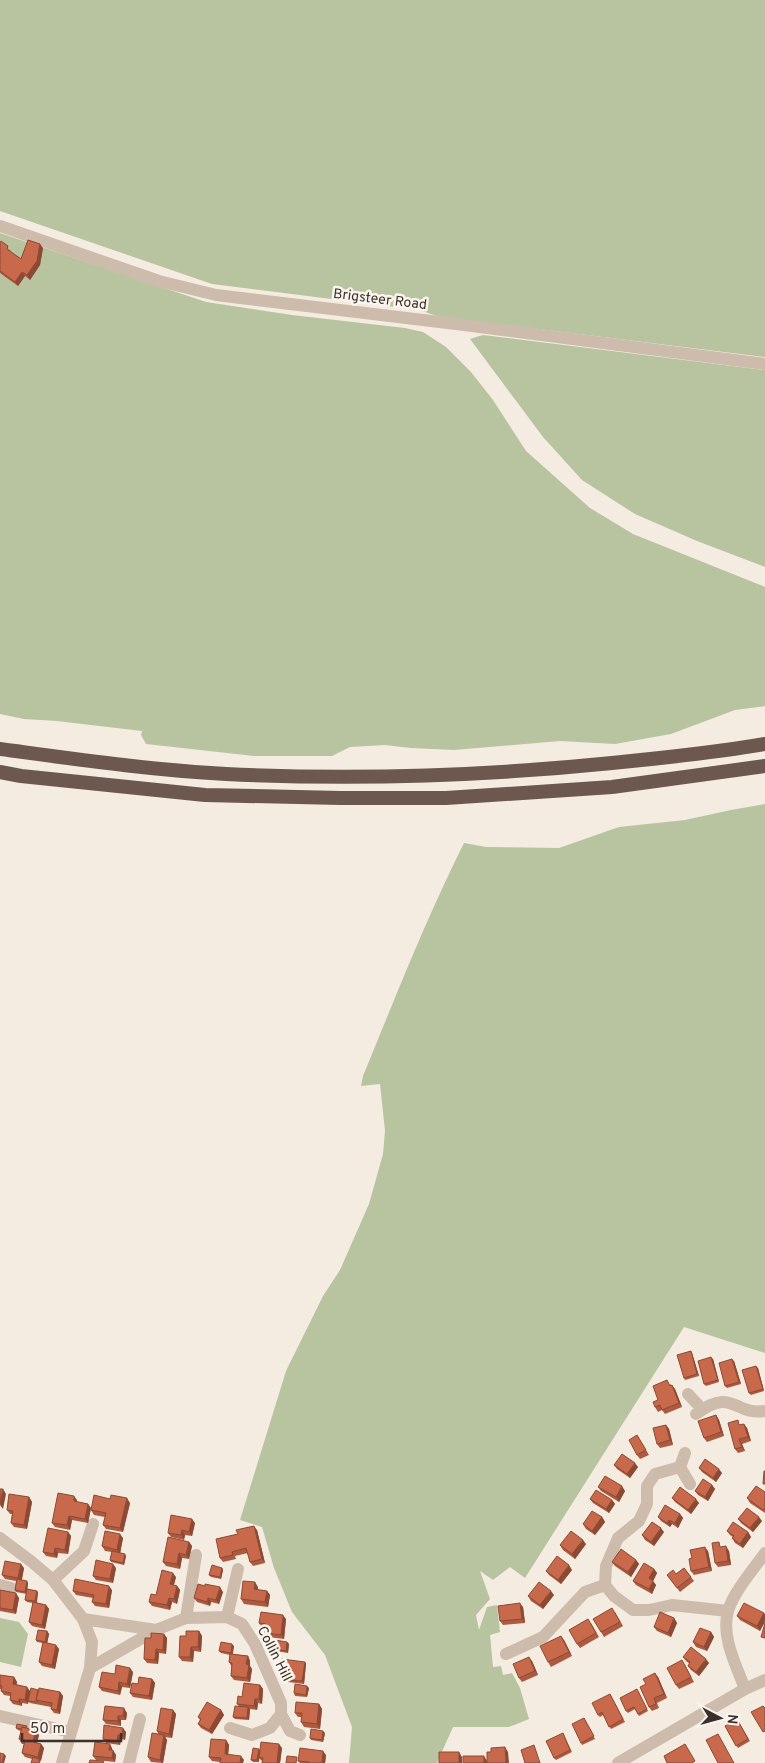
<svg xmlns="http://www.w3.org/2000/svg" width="765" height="1763" viewBox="0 0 765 1763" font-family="Overpass,sans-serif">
  <rect width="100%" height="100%" fill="#f4ebe1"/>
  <path fill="#b8c4a0" d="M 0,0 L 765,0 L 765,357 L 440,317 L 419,310 L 212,284 L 0,211 Z
    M 0,233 L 206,302 L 292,315 L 405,328 L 423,332 L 446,347 L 471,372 L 493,400 L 526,451 L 590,508 L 633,534 L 765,587 L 765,706 L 735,710 L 671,734 L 615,744 L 560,741 L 454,750 L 411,748 L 385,745 L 350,747 L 332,756 L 254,756 L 146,744 L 141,735 L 142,731 L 57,721 L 24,719 L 0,714 Z
    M 483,335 L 765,370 L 765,567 L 697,541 L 635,514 L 582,480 L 543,437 L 470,339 Z
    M 765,804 L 765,1353 L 684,1327 L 525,1578 L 510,1567 L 493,1580 L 480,1571 L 490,1599 L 476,1615 L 479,1630 L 487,1607 L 497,1605 L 500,1632 L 490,1635 L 493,1667 L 501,1666 L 503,1675 L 512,1673 L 520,1688 L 529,1719 L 509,1727 L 453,1727 L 437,1763 L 349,1763 L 352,1727 L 325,1655 L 292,1612 L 274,1568 L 262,1527 L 240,1520 L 286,1371 L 323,1296 L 340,1270 L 369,1204 L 383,1154 L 385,1131 L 380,1084 L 361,1086 L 363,1076 C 395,998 426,919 464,843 L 486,847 L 559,848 L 619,827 L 685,820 L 731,810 Z
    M 0,1618 L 19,1622 L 28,1634 L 21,1667 L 0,1662 Z"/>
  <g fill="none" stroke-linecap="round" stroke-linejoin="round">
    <path stroke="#cdbbac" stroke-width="12" d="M 688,1394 L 702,1409
      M 696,1414 C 733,1386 734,1416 765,1411
      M 685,1453 L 680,1467 L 655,1474 L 647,1486 L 647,1504 L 639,1521 L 618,1538 L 606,1566 L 605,1585 L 614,1596 L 633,1610 L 649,1610 L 672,1605 L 728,1611
      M 680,1467 L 690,1484
      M 0,1538 L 32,1562 L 53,1580 L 83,1619 L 92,1642 L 90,1668 L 62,1763
      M 53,1580 L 84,1551 L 93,1524
      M 0,1585 L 11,1588
      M 227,1617 L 238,1569
      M 186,1618 L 196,1555
      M 83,1619 L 156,1630
      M 506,1654 L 543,1637 L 585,1592 L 605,1585
      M 90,1668 L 156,1630 L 186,1618 L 227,1617 L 242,1624 L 255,1644 L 281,1703 L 281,1714 L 270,1728 L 252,1735 L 230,1728
      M 745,1689 C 736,1665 721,1637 728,1611 C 734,1591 753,1570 765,1553
      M 281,1714 L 290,1731 L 300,1735
      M 0,1716 L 71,1732
      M 129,1763 L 140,1719
      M 618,1763 L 745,1689 L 765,1680"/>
    <path stroke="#cdbbac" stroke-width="12" d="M 0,226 L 159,281 L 216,295 L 456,324 L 765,364"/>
    <path stroke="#6c584f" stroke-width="14" d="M 0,749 C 75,759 151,770 226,774 C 354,780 484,776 612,763 C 663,758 714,753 765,744
      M 0,772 L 21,776 L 205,795 L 341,798 L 446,798 L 612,787 L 765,766"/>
  </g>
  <path fill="#ac5a40" d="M 0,243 L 11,251 L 11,252 L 21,259 L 43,248 L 40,265 L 30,280 L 25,276 L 18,286 L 0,273 Z
    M 692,1353 L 699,1376 L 685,1380 L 684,1378 Z
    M 713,1359 L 719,1382 L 706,1386 L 704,1384 Z
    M 734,1361 L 741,1384 L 727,1388 L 725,1386 Z
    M 758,1368 L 764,1391 L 751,1395 L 749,1393 Z
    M 670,1384 L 675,1389 L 682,1407 L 665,1414 L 662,1410 L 658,1412 L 655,1407 L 658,1400 Z
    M 716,1415 L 719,1420 L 724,1436 L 707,1442 L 704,1438 Z
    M 741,1424 L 747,1428 L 751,1441 L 742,1444 L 745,1451 L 738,1453 L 735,1449 Z
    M 666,1425 L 669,1429 L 673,1445 L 660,1448 L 657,1444 Z
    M 637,1435 L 649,1455 L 640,1459 L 637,1455 Z
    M 614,1465 L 638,1467 L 630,1478 L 617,1469 Z
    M 699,1468 L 722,1473 L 716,1482 L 702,1472 Z
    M 712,1485 L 715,1489 L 708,1501 L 698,1495 L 695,1491 Z
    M 598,1487 L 625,1491 L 619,1502 L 601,1491 Z
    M 765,1492 L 765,1513 L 750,1503 L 747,1498 Z
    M 29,1497 L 32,1502 L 27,1529 L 14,1527 L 11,1523 L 12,1514 L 10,1514 L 7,1510 Z
    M 672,1498 L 699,1503 L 691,1514 L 675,1502 Z
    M 590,1499 L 612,1500 L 615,1504 L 609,1513 L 593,1503 Z
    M 77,1500 L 77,1502 L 88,1504 L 91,1508 L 88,1523 L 72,1520 L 70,1530 L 55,1527 L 52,1523 Z
    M 130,1503 L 123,1532 L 106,1529 L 103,1525 L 105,1517 L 94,1515 L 91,1510 Z
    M 680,1514 L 683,1518 L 678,1528 L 672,1524 L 670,1527 L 661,1521 L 658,1517 Z
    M 602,1517 L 605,1522 L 595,1535 L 586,1529 L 583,1524 Z
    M 738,1519 L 762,1521 L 753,1532 L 741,1523 Z
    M 195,1523 L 192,1536 L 185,1535 L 184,1540 L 171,1537 L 168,1533 Z
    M 257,1530 L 265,1563 L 253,1566 L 250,1562 L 248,1553 L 235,1556 L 236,1559 L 223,1562 L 220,1558 Z
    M 727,1531 L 748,1532 L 751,1537 L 743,1548 L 735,1543 L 732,1538 L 733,1537 L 730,1535 Z
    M 68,1532 L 71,1536 L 68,1554 L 58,1553 L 57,1558 L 46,1556 L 43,1552 Z
    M 664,1532 L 654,1546 L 645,1540 L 642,1535 Z
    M 123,1538 L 120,1553 L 126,1556 L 124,1565 L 111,1562 L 110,1560 L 112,1552 L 105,1551 L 102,1546 Z
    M 189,1542 L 192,1546 L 189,1559 L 182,1558 L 180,1569 L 166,1566 L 163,1562 Z
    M 586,1544 L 575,1559 L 563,1550 L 560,1545 Z
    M 722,1547 L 729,1551 L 731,1565 L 718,1567 L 715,1563 Z
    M 708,1551 L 712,1571 L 694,1575 L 691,1571 L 692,1558 Z
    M 636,1560 L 639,1564 L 631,1577 L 615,1566 L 612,1562 Z
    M 24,1568 L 22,1580 L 28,1583 L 27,1589 L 37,1591 L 38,1593 L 37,1603 L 46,1605 L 49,1609 L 45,1629 L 32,1626 L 29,1622 L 33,1603 L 27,1602 L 25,1600 L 27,1594 L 16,1592 L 15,1590 L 16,1581 L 5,1579 L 2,1575 Z
    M 116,1568 L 113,1583 L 96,1580 L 93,1576 Z
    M 222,1568 L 223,1570 L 221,1579 L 211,1577 L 209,1575 Z
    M 684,1568 L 694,1581 L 680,1592 L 667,1575 L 676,1574 Z
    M 654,1569 L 657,1573 L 653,1581 L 656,1585 L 652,1594 L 636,1585 L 633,1581 Z
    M 572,1570 L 561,1584 L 549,1575 L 546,1571 Z
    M 176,1577 L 174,1585 L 177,1586 L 180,1590 L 177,1604 L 172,1602 L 170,1610 L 152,1606 L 149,1602 Z
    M 258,1587 L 258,1590 L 267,1591 L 270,1595 L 268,1607 L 244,1604 L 241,1599 Z
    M 0,1590 L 19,1598 L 16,1614 L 0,1611 Z
    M 112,1590 L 109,1608 L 95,1606 L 92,1602 L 93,1598 L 76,1595 L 73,1591 Z
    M 223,1592 L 219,1604 L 211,1602 L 210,1606 L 197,1602 L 194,1598 Z
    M 554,1595 L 543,1609 L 531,1601 L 528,1596 Z
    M 523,1607 L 525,1623 L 503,1625 L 500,1621 Z
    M 615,1612 L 623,1626 L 604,1637 L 601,1632 Z
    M 765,1614 L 760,1631 L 740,1620 L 737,1616 Z
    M 674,1618 L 677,1623 L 671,1637 L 657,1631 L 654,1627 Z
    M 286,1619 L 284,1639 L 268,1637 L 265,1633 L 266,1628 L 262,1627 L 259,1623 Z
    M 591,1623 L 599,1637 L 580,1648 L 577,1644 Z
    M 47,1631 L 49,1634 L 47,1643 L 59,1649 L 55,1669 L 42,1666 L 39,1662 L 43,1643 L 37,1642 L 36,1640 Z
    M 199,1631 L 202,1636 L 201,1652 L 194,1651 L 193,1662 L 182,1661 L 179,1657 L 186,1636 Z
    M 711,1632 L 714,1637 L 707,1651 L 696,1647 L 693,1642 Z
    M 164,1634 L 167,1638 L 166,1654 L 159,1653 L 158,1664 L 147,1663 L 144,1659 L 151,1638 Z
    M 564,1640 L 572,1656 L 551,1667 L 548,1662 Z
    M 287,1642 L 289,1644 L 288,1653 L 276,1651 L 274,1649 Z
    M 234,1646 L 233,1654 L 248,1656 L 250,1661 L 250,1666 L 252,1669 L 250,1682 L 234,1680 L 231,1676 L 232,1667 L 229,1662 L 230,1655 L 221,1653 L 219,1651 Z
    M 683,1657 L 709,1663 L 699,1676 L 691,1670 L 688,1666 L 690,1664 L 686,1661 Z
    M 532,1661 L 538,1675 L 522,1682 L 519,1678 Z
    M 305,1662 L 306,1664 L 304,1684 L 288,1682 L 286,1680 L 287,1673 L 282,1672 L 281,1670 Z
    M 685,1665 L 694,1682 L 679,1689 L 676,1685 Z
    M 133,1672 L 130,1688 L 122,1687 L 120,1695 L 102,1691 L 99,1687 Z
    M 0,1675 L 14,1677 L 17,1682 L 16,1684 L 30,1691 L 38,1690 L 60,1692 L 63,1696 L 60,1714 L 54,1713 L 51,1709 L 51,1707 L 30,1703 L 28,1701 L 29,1696 L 28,1704 L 22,1703 L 22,1706 L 13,1704 L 10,1700 L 10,1696 L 4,1695 L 1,1691 L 1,1689 L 0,1689 Z
    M 658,1677 L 667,1698 L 657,1703 L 659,1708 L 652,1711 L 649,1707 Z
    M 152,1679 L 155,1683 L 152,1700 L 133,1697 L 130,1693 Z
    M 260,1685 L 263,1689 L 262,1704 L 258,1703 L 257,1710 L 250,1709 L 249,1720 L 235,1719 L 233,1717 L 239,1706 L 237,1704 L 242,1697 Z
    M 309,1688 L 307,1697 L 295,1696 L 294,1693 Z
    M 638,1691 L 648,1711 L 639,1716 L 635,1709 L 628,1713 L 626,1711 Z
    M 610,1694 L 625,1722 L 611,1729 L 603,1715 L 600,1717 L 598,1715 Z
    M 319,1704 L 322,1709 L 320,1729 L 304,1727 L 301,1722 L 301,1717 L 298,1717 L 295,1713 Z
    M 173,1710 L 176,1714 L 172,1738 L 165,1737 L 167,1740 L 163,1763 L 151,1762 L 148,1757 L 159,1735 L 157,1731 Z
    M 221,1710 L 224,1715 L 212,1734 L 201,1728 L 198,1724 L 200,1720 L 198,1717 Z
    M 127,1713 L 126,1720 L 121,1720 L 121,1726 L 106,1724 L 103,1720 Z
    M 584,1718 L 595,1739 L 582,1745 L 581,1743 Z
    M 737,1719 L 750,1741 L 738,1748 L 725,1726 Z
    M 16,1728 L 28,1728 L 28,1729 L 39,1735 L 37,1743 L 41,1744 L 44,1748 L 40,1763 L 32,1759 L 25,1757 L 22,1753 L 24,1744 L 22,1744 L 19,1739 L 21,1731 L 18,1730 Z
    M 126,1732 L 125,1740 L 121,1739 L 120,1745 L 106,1743 L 103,1739 Z
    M 325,1733 L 323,1742 L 311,1740 L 310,1738 Z
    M 563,1733 L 572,1752 L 556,1760 L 554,1758 Z
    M 226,1740 L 229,1745 L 228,1754 L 244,1760 L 220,1762 L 212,1761 L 209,1757 Z
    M 112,1748 L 112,1750 L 116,1755 L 115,1762 L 96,1760 L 93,1756 Z
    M 282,1748 L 280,1763 L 262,1763 L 263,1762 L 259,1758 L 259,1762 L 253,1762 L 251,1760 L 260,1750 Z
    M 326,1755 L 325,1763 L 300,1763 L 298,1761 Z"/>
  <path fill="#8c4a34" d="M 40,244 L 43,248 L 40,265 L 30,280 L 27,275 Z
    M 22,272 L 25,276 L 18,286 L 15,282 Z
    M 691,1351 L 692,1353 L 699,1376 L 697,1374 Z
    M 711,1357 L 713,1359 L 719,1382 L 718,1380 Z
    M 732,1359 L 734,1361 L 741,1384 L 739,1382 Z
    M 756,1366 L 758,1368 L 764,1391 L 763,1389 Z
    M 672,1385 L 675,1389 L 682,1407 L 679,1403 Z
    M 716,1415 L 719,1420 L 724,1436 L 721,1432 Z
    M 744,1424 L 747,1428 L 751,1441 L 748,1437 Z
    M 666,1425 L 669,1429 L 673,1445 L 670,1440 Z
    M 739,1439 L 742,1444 L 745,1451 L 742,1447 Z
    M 635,1463 L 638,1467 L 630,1478 L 627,1474 Z
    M 719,1469 L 722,1473 L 716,1482 L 713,1478 Z
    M 712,1485 L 715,1489 L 708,1501 L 705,1497 Z
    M 622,1486 L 625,1491 L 619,1502 L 616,1497 Z
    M 3,1489 L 6,1494 L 3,1509 L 0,1505 Z
    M 74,1496 L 77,1500 L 77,1505 L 74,1501 Z
    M 29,1497 L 32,1502 L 27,1529 L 24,1525 Z
    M 127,1498 L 130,1503 L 123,1532 L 120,1528 Z
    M 696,1499 L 699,1503 L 691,1514 L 688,1510 Z
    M 612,1500 L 615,1504 L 609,1513 L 606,1509 Z
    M 88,1504 L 91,1508 L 88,1523 L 85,1519 Z
    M 680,1514 L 683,1518 L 678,1528 L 675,1523 Z
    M 69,1516 L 72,1520 L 70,1530 L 67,1525 Z
    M 602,1517 L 605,1522 L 595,1535 L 592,1531 Z
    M 759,1517 L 762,1521 L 753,1532 L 750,1528 Z
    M 192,1519 L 195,1523 L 192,1536 L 189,1532 Z
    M 669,1520 L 672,1524 L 670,1527 L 667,1523 Z
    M 254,1526 L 257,1530 L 265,1563 L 262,1559 Z
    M 661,1528 L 664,1532 L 654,1546 L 651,1542 Z
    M 182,1530 L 185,1535 L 184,1540 L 181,1535 Z
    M 68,1532 L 71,1536 L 68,1554 L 65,1550 Z
    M 748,1532 L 751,1537 L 743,1548 L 740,1544 Z
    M 120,1534 L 123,1538 L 120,1554 L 117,1550 Z
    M 583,1540 L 586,1544 L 575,1559 L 572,1554 Z
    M 189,1542 L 192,1546 L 189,1559 L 186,1555 Z
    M 726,1546 L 729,1551 L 731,1565 L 728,1561 Z
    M 705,1547 L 708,1551 L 712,1571 L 709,1567 Z
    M 55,1548 L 58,1553 L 57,1558 L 54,1554 Z
    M 179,1553 L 182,1558 L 180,1569 L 177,1564 Z
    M 125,1554 L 126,1556 L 124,1565 L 123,1563 Z
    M 636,1560 L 639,1564 L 631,1577 L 628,1572 Z
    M 21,1564 L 24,1568 L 21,1582 L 18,1578 Z
    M 113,1564 L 116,1568 L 113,1583 L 110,1579 Z
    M 569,1565 L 572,1570 L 561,1584 L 558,1580 Z
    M 222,1568 L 223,1570 L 221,1579 L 220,1577 Z
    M 654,1569 L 657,1573 L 652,1583 L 649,1578 Z
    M 173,1573 L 176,1577 L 173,1588 L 170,1584 Z
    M 27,1581 L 28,1583 L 27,1594 L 25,1592 Z
    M 653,1581 L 656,1585 L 652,1594 L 649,1589 Z
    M 255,1582 L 258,1587 L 257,1594 L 254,1589 Z
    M 109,1586 L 112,1590 L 109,1608 L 106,1604 Z
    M 177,1586 L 180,1590 L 177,1604 L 174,1599 Z
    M 220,1587 L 223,1592 L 219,1604 L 216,1600 Z
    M 37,1591 L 38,1593 L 36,1603 L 35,1601 Z
    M 267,1591 L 270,1595 L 268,1607 L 265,1602 Z
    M 551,1591 L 554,1595 L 543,1609 L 540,1605 Z
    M 16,1593 L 19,1598 L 16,1614 L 13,1610 Z
    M 169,1598 L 172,1602 L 170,1610 L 167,1605 Z
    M 208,1598 L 211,1602 L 210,1606 L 207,1602 Z
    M 520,1603 L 523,1607 L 525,1623 L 522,1619 Z
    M 46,1605 L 49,1609 L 45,1629 L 42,1625 Z
    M 764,1613 L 765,1614 L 765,1622 L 760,1631 L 757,1626 Z
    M 283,1615 L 286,1619 L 284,1639 L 281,1635 Z
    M 674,1618 L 677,1623 L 671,1637 L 668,1633 Z
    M 47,1631 L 49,1634 L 47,1644 L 45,1642 Z
    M 199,1631 L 202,1636 L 201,1652 L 198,1647 Z
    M 711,1632 L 714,1637 L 707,1651 L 704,1647 Z
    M 164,1634 L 167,1638 L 166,1654 L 163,1650 Z
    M 561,1636 L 564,1640 L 572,1656 L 569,1652 Z
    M 287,1642 L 289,1644 L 288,1653 L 286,1651 Z
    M 232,1644 L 234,1646 L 232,1655 L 231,1653 Z
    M 56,1645 L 59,1649 L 55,1669 L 52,1665 Z
    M 191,1647 L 194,1651 L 193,1662 L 190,1657 Z
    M 156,1649 L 159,1653 L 158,1664 L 155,1660 Z
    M 248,1656 L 250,1661 L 250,1666 L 252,1669 L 250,1682 L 247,1678 L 246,1664 Z
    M 529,1657 L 532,1661 L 538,1675 L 535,1671 Z
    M 706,1659 L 709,1663 L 699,1676 L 696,1672 Z
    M 305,1662 L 306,1664 L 304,1684 L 302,1681 Z
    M 130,1668 L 133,1672 L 130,1688 L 127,1684 Z
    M 655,1673 L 658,1677 L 667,1698 L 664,1694 Z
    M 14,1677 L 17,1682 L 16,1688 L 13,1684 Z
    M 152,1679 L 155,1683 L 152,1700 L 149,1696 Z
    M 119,1682 L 122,1687 L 120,1695 L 118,1691 Z
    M 260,1685 L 263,1689 L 262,1704 L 259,1699 Z
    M 307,1686 L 309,1688 L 307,1697 L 306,1695 Z
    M 27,1687 L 30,1691 L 28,1704 L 25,1700 Z
    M 60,1692 L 63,1696 L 60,1714 L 57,1710 Z
    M 19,1699 L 22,1703 L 22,1706 L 19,1702 Z
    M 255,1699 L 258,1703 L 257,1710 L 254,1706 Z
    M 319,1704 L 322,1709 L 320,1729 L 317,1724 Z
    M 248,1707 L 250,1709 L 249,1720 L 247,1718 Z
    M 124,1708 L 127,1713 L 126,1720 L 123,1716 Z
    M 173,1710 L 176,1714 L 172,1738 L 169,1734 Z
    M 221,1710 L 224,1715 L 212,1734 L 209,1730 Z
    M 118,1716 L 121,1720 L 121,1726 L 118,1721 Z
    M 123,1728 L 126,1732 L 125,1740 L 122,1736 Z
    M 36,1730 L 39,1735 L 36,1747 L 33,1742 Z
    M 323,1731 L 325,1733 L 323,1742 L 322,1740 Z
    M 118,1735 L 121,1739 L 120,1745 L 117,1741 Z
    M 164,1735 L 167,1740 L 163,1763 L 162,1763 L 160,1760 Z
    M 226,1740 L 229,1745 L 228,1758 L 225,1754 Z
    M 41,1744 L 44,1748 L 41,1761 L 38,1757 Z
    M 110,1744 L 112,1748 L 112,1754 L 109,1750 Z
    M 279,1744 L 282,1748 L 280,1763 L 277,1763 Z
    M 505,1747 L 508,1752 L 509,1763 L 506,1763 Z
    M 259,1749 L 260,1751 L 259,1762 L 257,1760 Z
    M 113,1750 L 116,1755 L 115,1762 L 112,1758 Z
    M 323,1751 L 326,1755 L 325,1763 L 322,1763 Z
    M 459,1752 L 462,1757 L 462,1763 L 459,1763 Z
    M 4,1754 L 6,1756 L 4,1763 L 2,1763 Z
    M 241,1756 L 244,1760 L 243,1763 L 240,1763 Z
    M 484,1756 L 487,1761 L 487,1763 L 484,1763 Z"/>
  <path fill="#c8694b" stroke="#8c4a34" d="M 28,240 L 40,244 L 37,261 L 27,275 L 22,272 L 15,282 L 0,271 L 0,243 L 1,241 L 8,246 L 7,249 L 21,259 Z
    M 691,1351 L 697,1374 L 684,1378 L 677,1355 Z
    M 711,1357 L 718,1380 L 704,1384 L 698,1361 Z
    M 732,1359 L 739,1382 L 725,1386 L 719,1363 Z
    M 756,1366 L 763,1389 L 749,1393 L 742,1370 Z
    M 667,1380 L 670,1386 L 672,1385 L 679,1403 L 662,1410 L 660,1405 L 655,1407 L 653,1402 L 658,1400 L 653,1386 Z
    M 716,1415 L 721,1432 L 704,1438 L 698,1421 Z
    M 738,1420 L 739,1425 L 744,1424 L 748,1437 L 739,1439 L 742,1447 L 735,1449 L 728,1423 Z
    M 666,1425 L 670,1440 L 657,1444 L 653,1428 Z
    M 637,1435 L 646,1450 L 637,1455 L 629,1440 Z
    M 622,1454 L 635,1463 L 627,1474 L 614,1465 Z
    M 705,1459 L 719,1469 L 713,1478 L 699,1468 Z
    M 764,1471 L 765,1471 L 765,1484 L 763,1484 Z
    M 605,1476 L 622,1486 L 616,1497 L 598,1487 Z
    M 703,1479 L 712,1485 L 705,1497 L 695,1491 Z
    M 756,1486 L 765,1492 L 765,1508 L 763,1510 L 747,1498 Z
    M 680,1487 L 696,1499 L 688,1510 L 672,1498 Z
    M 0,1489 L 3,1489 L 0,1504 Z
    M 596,1490 L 612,1500 L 606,1509 L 590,1499 Z
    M 58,1493 L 74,1496 L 74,1501 L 88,1504 L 85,1519 L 69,1516 L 67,1525 L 52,1523 Z
    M 9,1494 L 29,1497 L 24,1525 L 11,1523 L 13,1511 L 7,1510 Z
    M 94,1495 L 110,1499 L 111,1495 L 127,1498 L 120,1528 L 103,1525 L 106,1513 L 91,1510 Z
    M 665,1505 L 680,1514 L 675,1523 L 669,1520 L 667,1523 L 658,1517 Z
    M 747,1508 L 759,1517 L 750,1528 L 738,1519 Z
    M 592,1511 L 602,1517 L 592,1531 L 583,1524 Z
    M 171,1515 L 192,1519 L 189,1532 L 182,1530 L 181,1535 L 168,1533 Z
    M 652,1522 L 661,1528 L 651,1542 L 642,1535 Z
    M 733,1522 L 748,1532 L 740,1544 L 732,1538 L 734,1536 L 727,1531 Z
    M 254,1526 L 262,1559 L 250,1562 L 246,1548 L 232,1552 L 233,1555 L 220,1558 L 216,1539 L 238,1534 L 236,1530 Z
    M 48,1528 L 68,1532 L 65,1550 L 55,1548 L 54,1554 L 43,1552 Z
    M 105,1531 L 120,1534 L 117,1550 L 102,1546 Z
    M 571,1531 L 583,1540 L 572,1554 L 560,1545 Z
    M 168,1537 L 189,1542 L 186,1555 L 179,1553 L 177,1564 L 163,1562 Z
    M 719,1542 L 720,1547 L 726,1546 L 728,1561 L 715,1563 L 712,1543 Z
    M 705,1547 L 709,1567 L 691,1571 L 689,1559 L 692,1558 L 690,1550 Z
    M 621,1549 L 636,1560 L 628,1572 L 612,1562 Z
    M 112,1551 L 125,1554 L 123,1563 L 110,1560 Z
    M 557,1556 L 569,1565 L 558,1580 L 546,1571 Z
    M 96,1560 L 113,1564 L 110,1579 L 93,1576 Z
    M 5,1561 L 21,1564 L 18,1578 L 2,1575 Z
    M 644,1563 L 654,1569 L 649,1578 L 653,1581 L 649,1589 L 633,1581 Z
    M 212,1565 L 222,1568 L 220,1577 L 209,1575 Z
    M 684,1568 L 691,1577 L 677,1588 L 667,1575 L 673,1570 L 676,1574 Z
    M 162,1570 L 173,1573 L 170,1584 L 177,1586 L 174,1599 L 169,1598 L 167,1605 L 149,1602 L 151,1594 L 156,1595 Z
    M 17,1579 L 27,1581 L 25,1592 L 15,1590 Z
    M 75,1579 L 109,1586 L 106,1604 L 92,1602 L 94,1595 L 73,1591 Z
    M 243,1581 L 255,1582 L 254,1589 L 267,1591 L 265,1602 L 241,1599 Z
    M 539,1582 L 551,1591 L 540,1605 L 528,1596 Z
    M 198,1584 L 205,1586 L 205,1584 L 220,1587 L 216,1600 L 208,1598 L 207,1602 L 194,1598 Z
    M 27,1589 L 37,1591 L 35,1601 L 25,1600 Z
    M 0,1590 L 16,1593 L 13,1610 L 0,1608 Z
    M 33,1602 L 46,1605 L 42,1625 L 29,1622 Z
    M 520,1603 L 522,1619 L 500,1621 L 498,1606 Z
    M 744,1603 L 764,1613 L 757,1626 L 737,1616 Z
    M 612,1608 L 620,1622 L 601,1632 L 593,1619 Z
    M 261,1612 L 283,1615 L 281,1635 L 265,1633 L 266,1624 L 259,1623 Z
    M 660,1612 L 674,1618 L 668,1633 L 654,1627 Z
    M 588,1619 L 596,1633 L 577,1644 L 569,1630 Z
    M 765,1623 L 765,1638 L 761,1637 Z
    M 700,1628 L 711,1632 L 704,1647 L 693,1642 Z
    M 38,1630 L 47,1631 L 45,1642 L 36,1640 Z
    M 186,1631 L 199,1631 L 198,1647 L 191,1647 L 190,1657 L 179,1657 L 180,1636 L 186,1636 Z
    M 151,1633 L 164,1634 L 163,1650 L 156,1649 L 155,1660 L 144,1659 L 145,1638 L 151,1638 Z
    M 561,1636 L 569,1652 L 548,1662 L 540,1646 Z
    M 275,1640 L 287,1642 L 286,1651 L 274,1649 Z
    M 43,1642 L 56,1645 L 52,1665 L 39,1662 Z
    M 221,1642 L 232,1644 L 231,1653 L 219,1651 Z
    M 691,1647 L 706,1659 L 696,1672 L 688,1666 L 690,1662 L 683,1657 Z
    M 230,1654 L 248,1656 L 246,1664 L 249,1665 L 247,1678 L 231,1676 L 232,1663 L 229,1662 Z
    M 529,1657 L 535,1671 L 519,1678 L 513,1664 Z
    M 282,1659 L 305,1662 L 302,1681 L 286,1680 L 287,1671 L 281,1670 Z
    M 682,1660 L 691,1677 L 676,1685 L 667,1668 Z
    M 116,1665 L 130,1668 L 127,1684 L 119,1682 L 118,1691 L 99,1687 L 102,1672 L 115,1674 Z
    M 655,1673 L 664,1694 L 654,1698 L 656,1704 L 649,1707 L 640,1687 L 646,1684 L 643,1679 Z
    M 0,1675 L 14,1677 L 13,1684 L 27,1687 L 25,1700 L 19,1699 L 19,1702 L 10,1700 L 11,1693 L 1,1691 L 2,1686 L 0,1685 Z
    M 139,1677 L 152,1679 L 149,1696 L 130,1693 L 132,1683 L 138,1684 Z
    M 244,1683 L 260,1685 L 259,1699 L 255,1699 L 254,1706 L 237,1704 L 238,1696 L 242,1697 Z
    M 295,1684 L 307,1686 L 306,1695 L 294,1693 Z
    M 31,1688 L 38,1690 L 36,1700 L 38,1702 L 28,1701 Z
    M 39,1688 L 60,1692 L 57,1710 L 51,1709 L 52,1703 L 36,1700 Z
    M 637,1689 L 647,1709 L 638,1714 L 634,1707 L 626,1711 L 620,1698 Z
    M 610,1694 L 623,1719 L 609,1727 L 602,1712 L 598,1715 L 592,1703 Z
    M 207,1702 L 221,1710 L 209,1730 L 198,1724 L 201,1719 L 198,1717 Z
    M 296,1702 L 319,1704 L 317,1724 L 301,1722 L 302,1713 L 295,1713 Z
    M 105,1706 L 124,1708 L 123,1716 L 118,1716 L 118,1721 L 103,1720 Z
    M 235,1706 L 248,1707 L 247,1718 L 233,1717 Z
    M 763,1706 L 765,1708 L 765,1731 L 763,1732 L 751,1712 Z
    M 161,1708 L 173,1710 L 169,1734 L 157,1731 Z
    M 584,1718 L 594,1736 L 581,1743 L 572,1724 Z
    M 737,1719 L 748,1739 L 736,1746 L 725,1726 Z
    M 17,1724 L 27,1726 L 26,1728 L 22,1727 L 21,1729 L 16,1728 Z
    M 104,1725 L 123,1728 L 122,1736 L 118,1735 L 117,1741 L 103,1739 Z
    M 22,1727 L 36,1730 L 33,1742 L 41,1744 L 38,1757 L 22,1753 L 25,1740 L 19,1739 Z
    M 311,1729 L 323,1731 L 322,1740 L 310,1738 Z
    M 152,1733 L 164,1735 L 160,1760 L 148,1757 Z
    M 563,1733 L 570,1750 L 554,1758 L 546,1741 Z
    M 718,1734 L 734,1763 L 718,1763 L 706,1740 Z
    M 211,1739 L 226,1740 L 225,1754 L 241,1756 L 240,1763 L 220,1763 L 221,1758 L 209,1757 Z
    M 95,1742 L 110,1744 L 109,1750 L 113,1750 L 112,1758 L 93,1756 Z
    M 261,1742 L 279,1744 L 277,1763 L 262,1763 L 263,1758 L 259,1757 Z
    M 685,1744 L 695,1761 L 692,1763 L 667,1763 L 664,1756 Z
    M 534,1745 L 540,1763 L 525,1763 L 521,1750 Z
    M 505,1747 L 506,1763 L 487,1763 L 487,1752 L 491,1752 L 491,1748 Z
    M 253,1748 L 259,1749 L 257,1760 L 251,1760 Z
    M 300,1748 L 323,1751 L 322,1763 L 309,1763 L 309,1762 L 298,1761 Z
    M 439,1752 L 459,1752 L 459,1763 L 439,1763 Z
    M 0,1753 L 4,1754 L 2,1763 L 0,1763 Z
    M 287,1756 L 297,1757 L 296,1763 L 286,1763 Z
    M 463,1756 L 484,1756 L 484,1763 L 463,1763 Z
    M 33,1757 L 39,1759 L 39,1763 L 31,1763 Z
    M 90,1760 L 104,1761 L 103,1763 L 89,1763 Z"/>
  <g text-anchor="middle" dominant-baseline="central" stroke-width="5" stroke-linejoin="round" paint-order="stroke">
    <g font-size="14" fill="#3b302b" stroke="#fbf5ee">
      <text transform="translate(380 300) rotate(7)">Brigsteer Road</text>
      <text transform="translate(274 1654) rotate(63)">Collin Hill</text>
    </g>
  </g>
  <g transform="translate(720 1718) rotate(96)" stroke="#fbf5ee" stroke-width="4" paint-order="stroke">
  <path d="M0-4L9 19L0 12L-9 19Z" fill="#3b302b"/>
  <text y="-8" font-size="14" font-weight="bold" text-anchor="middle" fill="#3b302b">N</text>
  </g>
  <path d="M22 1733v8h99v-8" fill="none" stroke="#3b302b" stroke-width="2.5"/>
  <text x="30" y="1733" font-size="15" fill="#3b302b" stroke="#fbf5ee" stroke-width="4" paint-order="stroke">50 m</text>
</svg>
